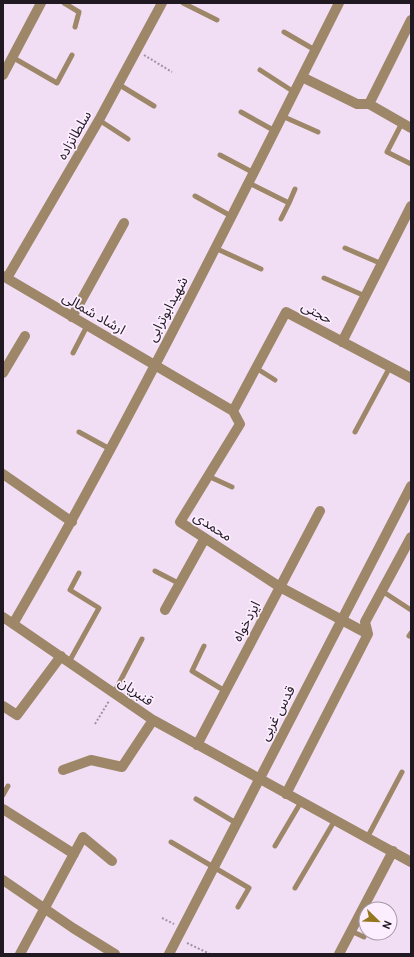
<svg xmlns="http://www.w3.org/2000/svg" width="414" height="957" viewBox="0 0 414 957" font-family="Cabin,'Noto Sans Arabic',sans-serif">
  <rect width="100%" height="100%" fill="#f1def5"/>
  <g fill="none" stroke-linecap="round" stroke-linejoin="round">
    <path stroke="#9f91a2" stroke-width="2" stroke-dasharray="2 2" stroke-linecap="butt" d="M 144,55 L 172,72
      M 95,724 L 109,701
      M 162,918 L 174,924
      M 187,943 L 210,954"/>
    <path stroke="#9d8768" stroke-width="5" d="M 64,3 L 79,12 L 75,27
      M 183,3 L 217,20
      M 284,32 L 315,50
      M 12,57 L 57,83 L 72,55
      M 260,70 L 294,92
      M 118,84 L 154,106
      M 241,112 L 275,131
      M 282,116 L 318,132
      M 99,120 L 128,139
      M 402,123 L 387,152 L 411,164
      M 220,155 L 254,173
      M 249,183 L 289,203 L 281,219
      M 195,196 L 231,216
      M 289,203 L 295,189
      M 215,248 L 261,269
      M 345,248 L 382,264
      M 324,278 L 365,296
      M 73,353 L 87,326
      M 256,368 L 275,380
      M 79,432 L 110,449
      M 355,432 L 390,367
      M 208,476 L 232,487
      M 155,571 L 180,584
      M 382,591 L 411,610
      M 409,636 L 411,633
      M 204,646 L 192,671 L 225,691
      M 69,662 L 99,608 L 70,590 L 79,573
      M 114,693 L 142,639
      M 3,795 L 8,786
      M 196,799 L 236,823
      M 367,838 L 402,772
      M 171,842 L 249,888 L 238,907
      M 275,846 L 301,802
      M 295,888 L 335,820
      M 351,931 L 364,937"/>
    <path stroke="#9d8768" stroke-width="10" d="M 302,77 L 357,104 L 369,104 L 411,128
      M 369,104 L 411,20
      M 3,276 L 233,411
      M 7,278 L 99,120 L 162,3
      M 72,317 L 124,223
      M 342,342 L 411,206
      M 3,373 L 25,336
      M 233,411 L 240,424 L 180,522 L 280,587 L 368,634
      M 233,411 L 286,312 L 411,378
      M 3,474 L 72,522
      M 165,610 L 205,538
      M 3,617 L 153,720 L 411,862
      M 13,624 C 130,422 234,212 339,3
      M 3,706 L 17,715 L 61,656
      M 197,745 L 320,511
      M 63,770 L 91,760 L 122,767 L 153,720
      M 286,794 L 368,634 L 365,622 L 411,537
      M 3,809 L 74,854
      M 3,880 L 73,928 L 115,954
      M 20,954 L 83,837 L 112,861
      M 339,954 L 393,851"/>
    <path stroke="#9d8768" stroke-width="10" d="M 3,75 L 41,3
      M 169,954 L 411,486"/>
  </g>
  <g text-anchor="middle" dominant-baseline="central" stroke-width="3.5" stroke-linejoin="round" paint-order="stroke">
    <g font-size="14" fill="#201921" stroke="#fcedff">
      <text transform="translate(74 135) rotate(-60)">سلطانزاده</text>
      <text transform="translate(167 309) rotate(-62)">شهیدابوترابی</text>
      <text transform="translate(317 312) rotate(28)">حجتی</text>
      <text transform="translate(94 313) rotate(30)">ارشاد شمالی</text>
      <text transform="translate(213 526) rotate(33)">محمدی</text>
      <text transform="translate(246 621) rotate(-62)">ایزدخواه</text>
      <text transform="translate(136 691) rotate(35)">قنبریان</text>
      <text transform="translate(277 713) rotate(-62)">قدس غربی</text>
    </g>
  </g>
  <rect width="414" height="957" fill="none" stroke="#201921" stroke-width="8"/>
  <g transform="translate(378 921) rotate(113)"><circle r="19" fill="#fcedff" stroke="#a498a6"/>
  <path d="M0-3L7 15L0 10L-7 15Z" fill="#94771e"/>
  <text y="-6" font-size="11" font-weight="bold" text-anchor="middle" fill="#201921">N</text>
  </g>
</svg>
